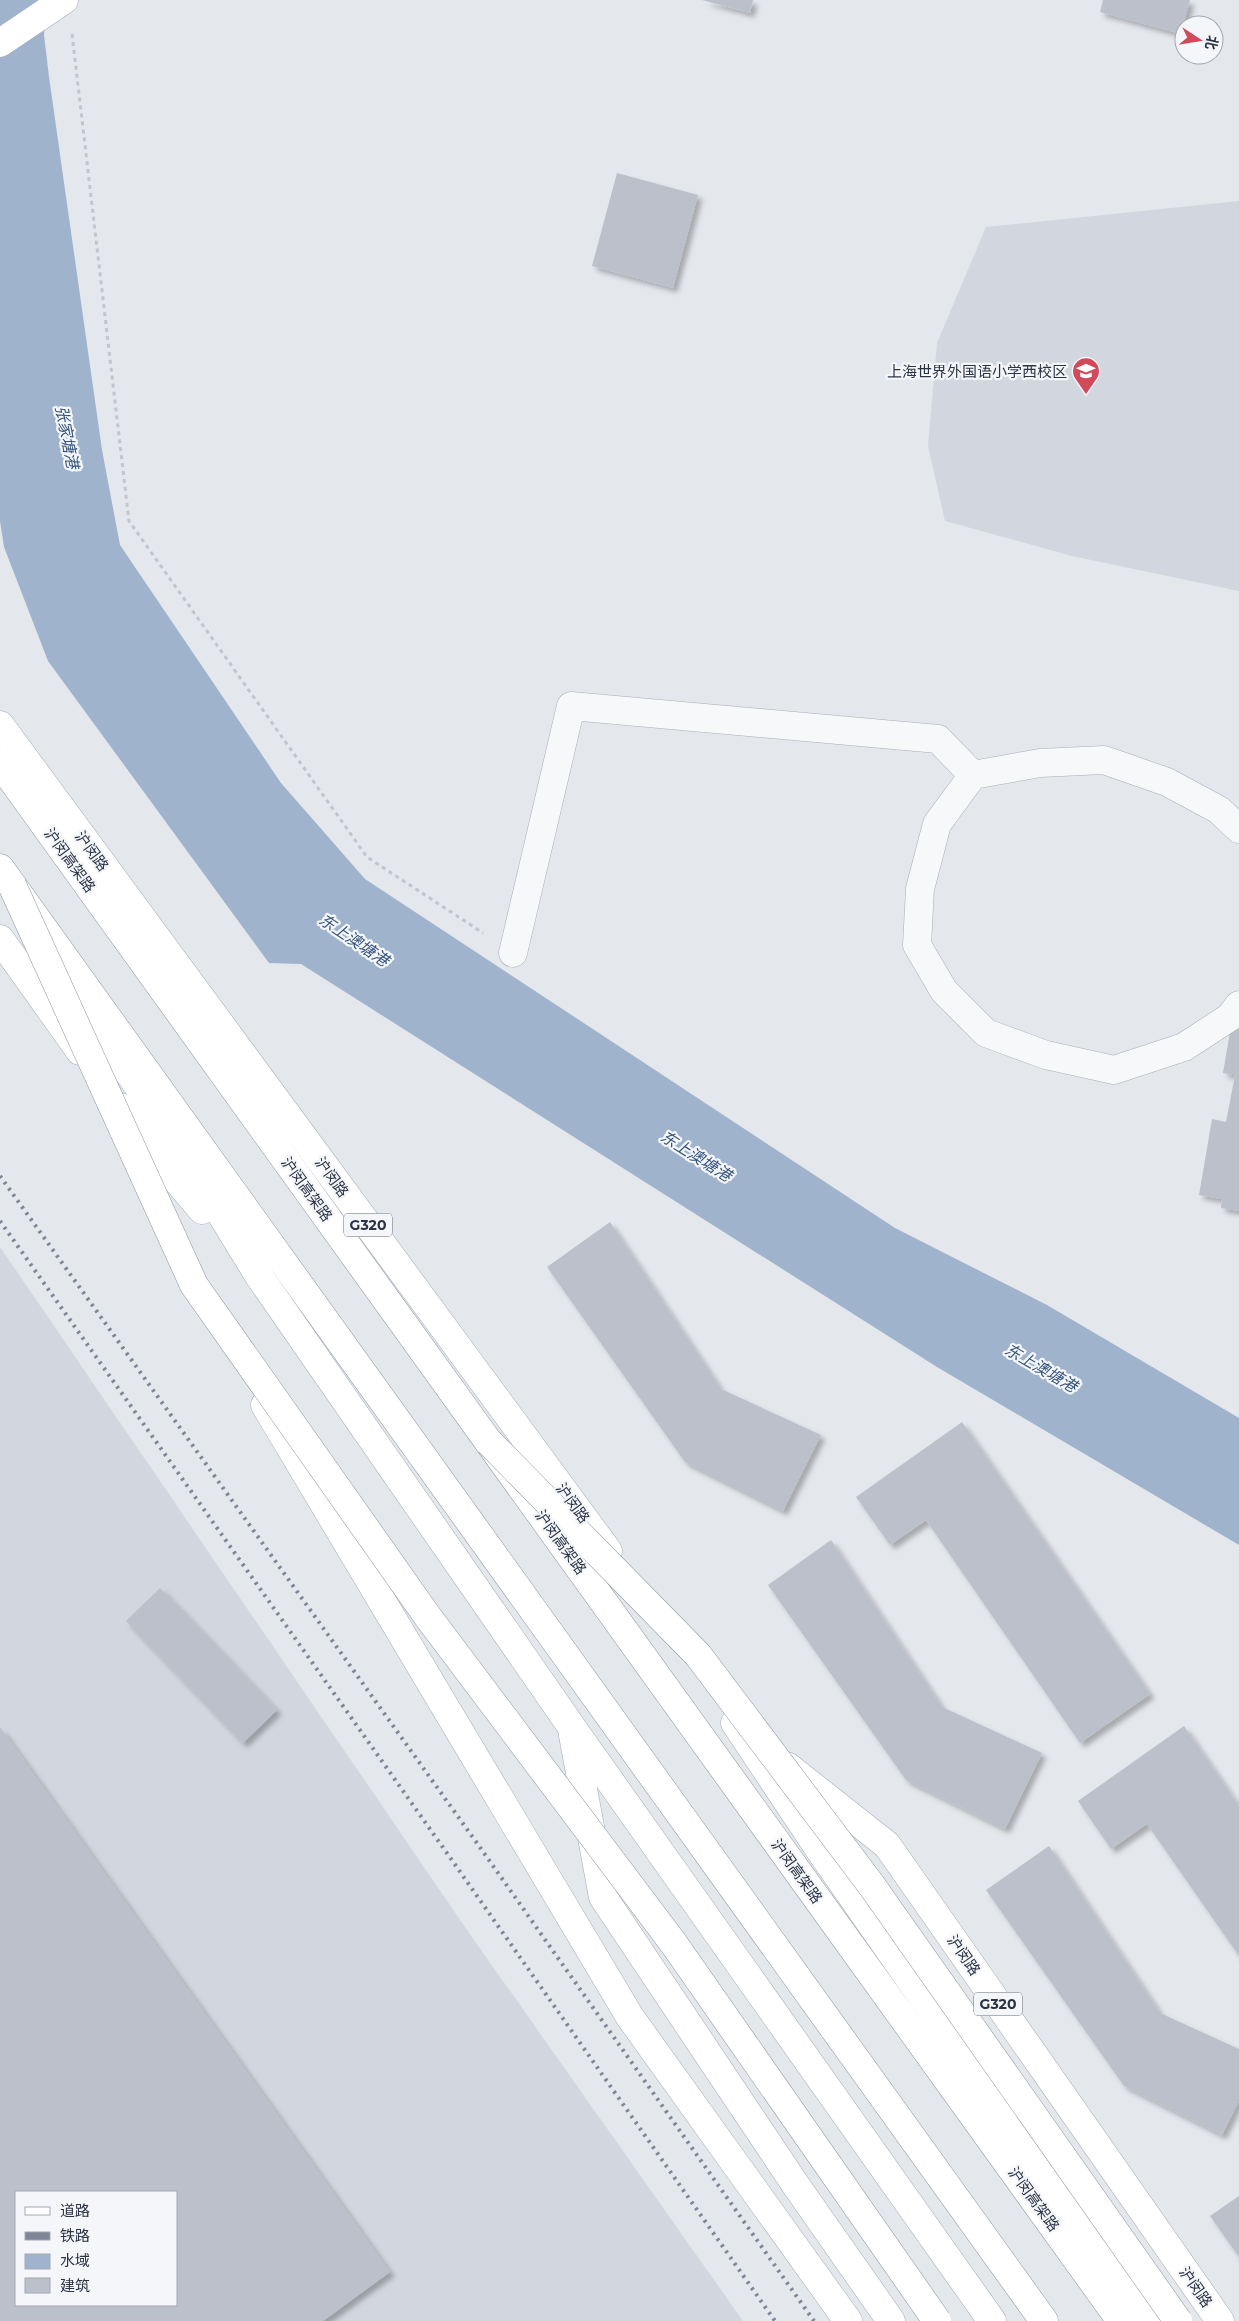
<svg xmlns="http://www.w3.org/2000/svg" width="1239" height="2321" viewBox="0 0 1239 2321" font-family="Montserrat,'Noto Sans SC',sans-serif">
  <defs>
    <filter id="shadow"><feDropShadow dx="4.5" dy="4.5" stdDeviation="2.5" flood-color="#0004"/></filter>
  </defs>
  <rect width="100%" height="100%" fill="#e4e7ec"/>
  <path fill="#d2d6de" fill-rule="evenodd" d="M 1239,201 L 1239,591 L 1072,556 L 945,521 L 928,446 L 937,343 L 986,227 Z
    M 0,1247 L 467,1930 L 743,2321 L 0,2321 ZM 16,2192 L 176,2192 L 176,2305 L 16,2305 Z"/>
  <path fill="#9fb4cc" d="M 0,0 L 47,0 L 44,35 L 49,77 L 102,450 L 120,545 L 281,783 L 365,879 L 895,1228 L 1047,1305 L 1239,1418 L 1239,1545 L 937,1367 L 301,964 L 269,963 L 48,661 L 4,547 L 0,521 Z"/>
  <path fill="#bbc0ca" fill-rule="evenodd" filter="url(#shadow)" d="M 702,0 L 753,0 L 750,13 Z
    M 1103,0 L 1190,0 L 1181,34 L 1100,12 Z
    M 617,173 L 698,195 L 673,288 L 592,266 Z
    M 1235,1003 L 1239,1004 L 1239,1211 L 1221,1208 L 1222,1199 L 1199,1195 L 1212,1119 L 1226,1122 L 1235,1075 L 1223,1073 Z
    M 610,1222 L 721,1389 L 821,1435 L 783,1511 L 685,1462 L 547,1267 Z
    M 962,1422 L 1150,1694 L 1080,1743 L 926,1520 L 890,1545 L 856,1497 Z
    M 831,1540 L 942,1707 L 1042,1753 L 1005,1829 L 906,1780 L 768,1585 Z
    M 160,1588 L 277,1710 L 243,1743 L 126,1621 Z
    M 1184,1726 L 1239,1806 L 1239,1956 L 1147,1824 L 1111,1849 L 1078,1801 Z
    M 0,1727 L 390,2272 L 323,2321 L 0,2321 ZM 16,2192 L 176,2192 L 176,2305 L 16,2305 Z
    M 1049,1846 L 1160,2013 L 1239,2049 L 1239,2101 L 1222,2135 L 1124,2086 L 986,1890 Z
    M 1239,2196 L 1239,2257 L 1210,2216 Z"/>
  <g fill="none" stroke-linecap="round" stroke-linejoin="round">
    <g stroke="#a9aeb7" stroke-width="29">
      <path id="minor" d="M 1239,829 L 1219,810 L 1167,782 L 1104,760 L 1040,763 L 973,775 L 937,824 L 920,889 L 917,945 L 944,991 L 986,1033 L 1046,1055 L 1114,1070 L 1184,1047 L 1230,1017 L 1239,1005
        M 513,953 L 571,706 L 938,739 L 973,775"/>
    </g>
    <g stroke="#a3abb8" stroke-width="29">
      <path id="major" d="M 0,43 L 64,0
        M 0,725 L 608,1551
        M 0,939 L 80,1051
        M 75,994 L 183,1152 L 259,1276 L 571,1726 L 992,2321
        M 120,1107 L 148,1146 L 202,1210
        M 265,1405 L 630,2017 L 848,2321
        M 735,1723 L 821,1852 L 1148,2321
        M 573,1735 L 603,1897 L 795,2184 L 891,2321
        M 787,1766 L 887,1845 L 1220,2321"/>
    </g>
    <g stroke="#8b94a3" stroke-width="29">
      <path id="highway" d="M 0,763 L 1121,2321
        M 0,868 L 1044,2321"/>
    </g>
    <path stroke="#c2c5cb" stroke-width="3" stroke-dasharray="4 4" stroke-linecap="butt" d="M 72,34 L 129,521 L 367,857 L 483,933"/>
    <use href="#minor" stroke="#f7f8fa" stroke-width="28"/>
    <use href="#major" stroke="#fff" stroke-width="28"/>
    <use href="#highway" stroke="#fff" stroke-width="28"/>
    <path stroke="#7d8696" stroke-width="4" stroke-dasharray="2.5 5" stroke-linecap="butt" d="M 0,1176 L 479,1846 L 814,2321
      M 0,1221 L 449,1856 L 775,2321"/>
    <g stroke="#8b94a3" stroke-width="29" stroke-linecap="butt">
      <path id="highway-bridge" d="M 12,885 L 194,1285 L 428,1617 L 674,1944 L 937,2321
        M 489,1442 L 698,1655 L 872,1886 L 1178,2321"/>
    </g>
    <use href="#highway-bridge" stroke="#fff" stroke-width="28"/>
  </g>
  <defs>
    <g id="school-pin" transform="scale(1.4375)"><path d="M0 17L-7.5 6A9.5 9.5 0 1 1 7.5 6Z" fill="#d1495b" stroke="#f4f6f9"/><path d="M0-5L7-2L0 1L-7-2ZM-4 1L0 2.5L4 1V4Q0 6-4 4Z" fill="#fff"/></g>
  </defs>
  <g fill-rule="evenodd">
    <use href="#school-pin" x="1086" y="371"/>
  </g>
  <g text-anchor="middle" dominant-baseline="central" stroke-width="4.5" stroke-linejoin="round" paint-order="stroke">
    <g fill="#f4f6f9" stroke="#676e7b" stroke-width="1">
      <rect x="344" y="1213.5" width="48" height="23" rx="4"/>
      <rect x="974" y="1992.5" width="48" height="23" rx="4"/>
    </g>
    <g font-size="14" font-weight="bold" fill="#2b3445">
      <text x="368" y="1225">G320</text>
      <text x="998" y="2004">G320</text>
    </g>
    <g font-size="15" fill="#2b3445" stroke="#f4f6f9" text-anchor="end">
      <text x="1067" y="371">上海世界外国语小学西校区</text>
    </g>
    <g font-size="15" fill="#2b3445" stroke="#f4f6f9">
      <text transform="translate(92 851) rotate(54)">沪闵路</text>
      <text transform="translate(70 860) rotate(54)">沪闵高架路</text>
      <text transform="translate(332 1177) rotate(54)">沪闵路</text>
      <text transform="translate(307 1189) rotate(54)">沪闵高架路</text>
      <text transform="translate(573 1503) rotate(54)">沪闵路</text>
      <text transform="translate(561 1542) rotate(54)">沪闵高架路</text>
      <text transform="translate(797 1871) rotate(54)">沪闵高架路</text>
      <text transform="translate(964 1955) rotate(55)">沪闵路</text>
      <text transform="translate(1034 2199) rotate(54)">沪闵高架路</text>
      <text transform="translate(1196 2287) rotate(55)">沪闵路</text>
    </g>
    <g font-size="16" font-style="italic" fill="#34527a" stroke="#f4f6f9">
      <text transform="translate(67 437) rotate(79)">张家塘港</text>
      <text transform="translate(354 940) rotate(34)">东上澳塘港</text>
      <text transform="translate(696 1156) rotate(32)">东上澳塘港</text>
      <text transform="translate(1041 1368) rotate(30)">东上澳塘港</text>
    </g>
  </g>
  <rect x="15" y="2191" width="162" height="115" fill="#f4f6f9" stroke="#a4a8b1"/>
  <rect x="25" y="2207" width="25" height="8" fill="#ffffff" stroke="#a4a8b1"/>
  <text x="60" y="2216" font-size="15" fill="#2b3445">道路</text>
  <rect x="25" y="2232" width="25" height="8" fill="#7d8696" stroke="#a4a8b1"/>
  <text x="60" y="2241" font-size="15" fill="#2b3445">铁路</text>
  <rect x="25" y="2254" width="25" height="15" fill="#9fb4cc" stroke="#a4a8b1"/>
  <text x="60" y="2266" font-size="15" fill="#2b3445">水域</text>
  <rect x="25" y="2278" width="25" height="15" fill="#bbc0ca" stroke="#a4a8b1"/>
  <text x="60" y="2291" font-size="15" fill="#2b3445">建筑</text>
  <g transform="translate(1199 40) rotate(102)"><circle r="24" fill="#f4f6f9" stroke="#a4a8b1"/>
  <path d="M0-4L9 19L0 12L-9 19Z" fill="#d1495b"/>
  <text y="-8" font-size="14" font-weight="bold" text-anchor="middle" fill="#2b3445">北</text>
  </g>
</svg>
